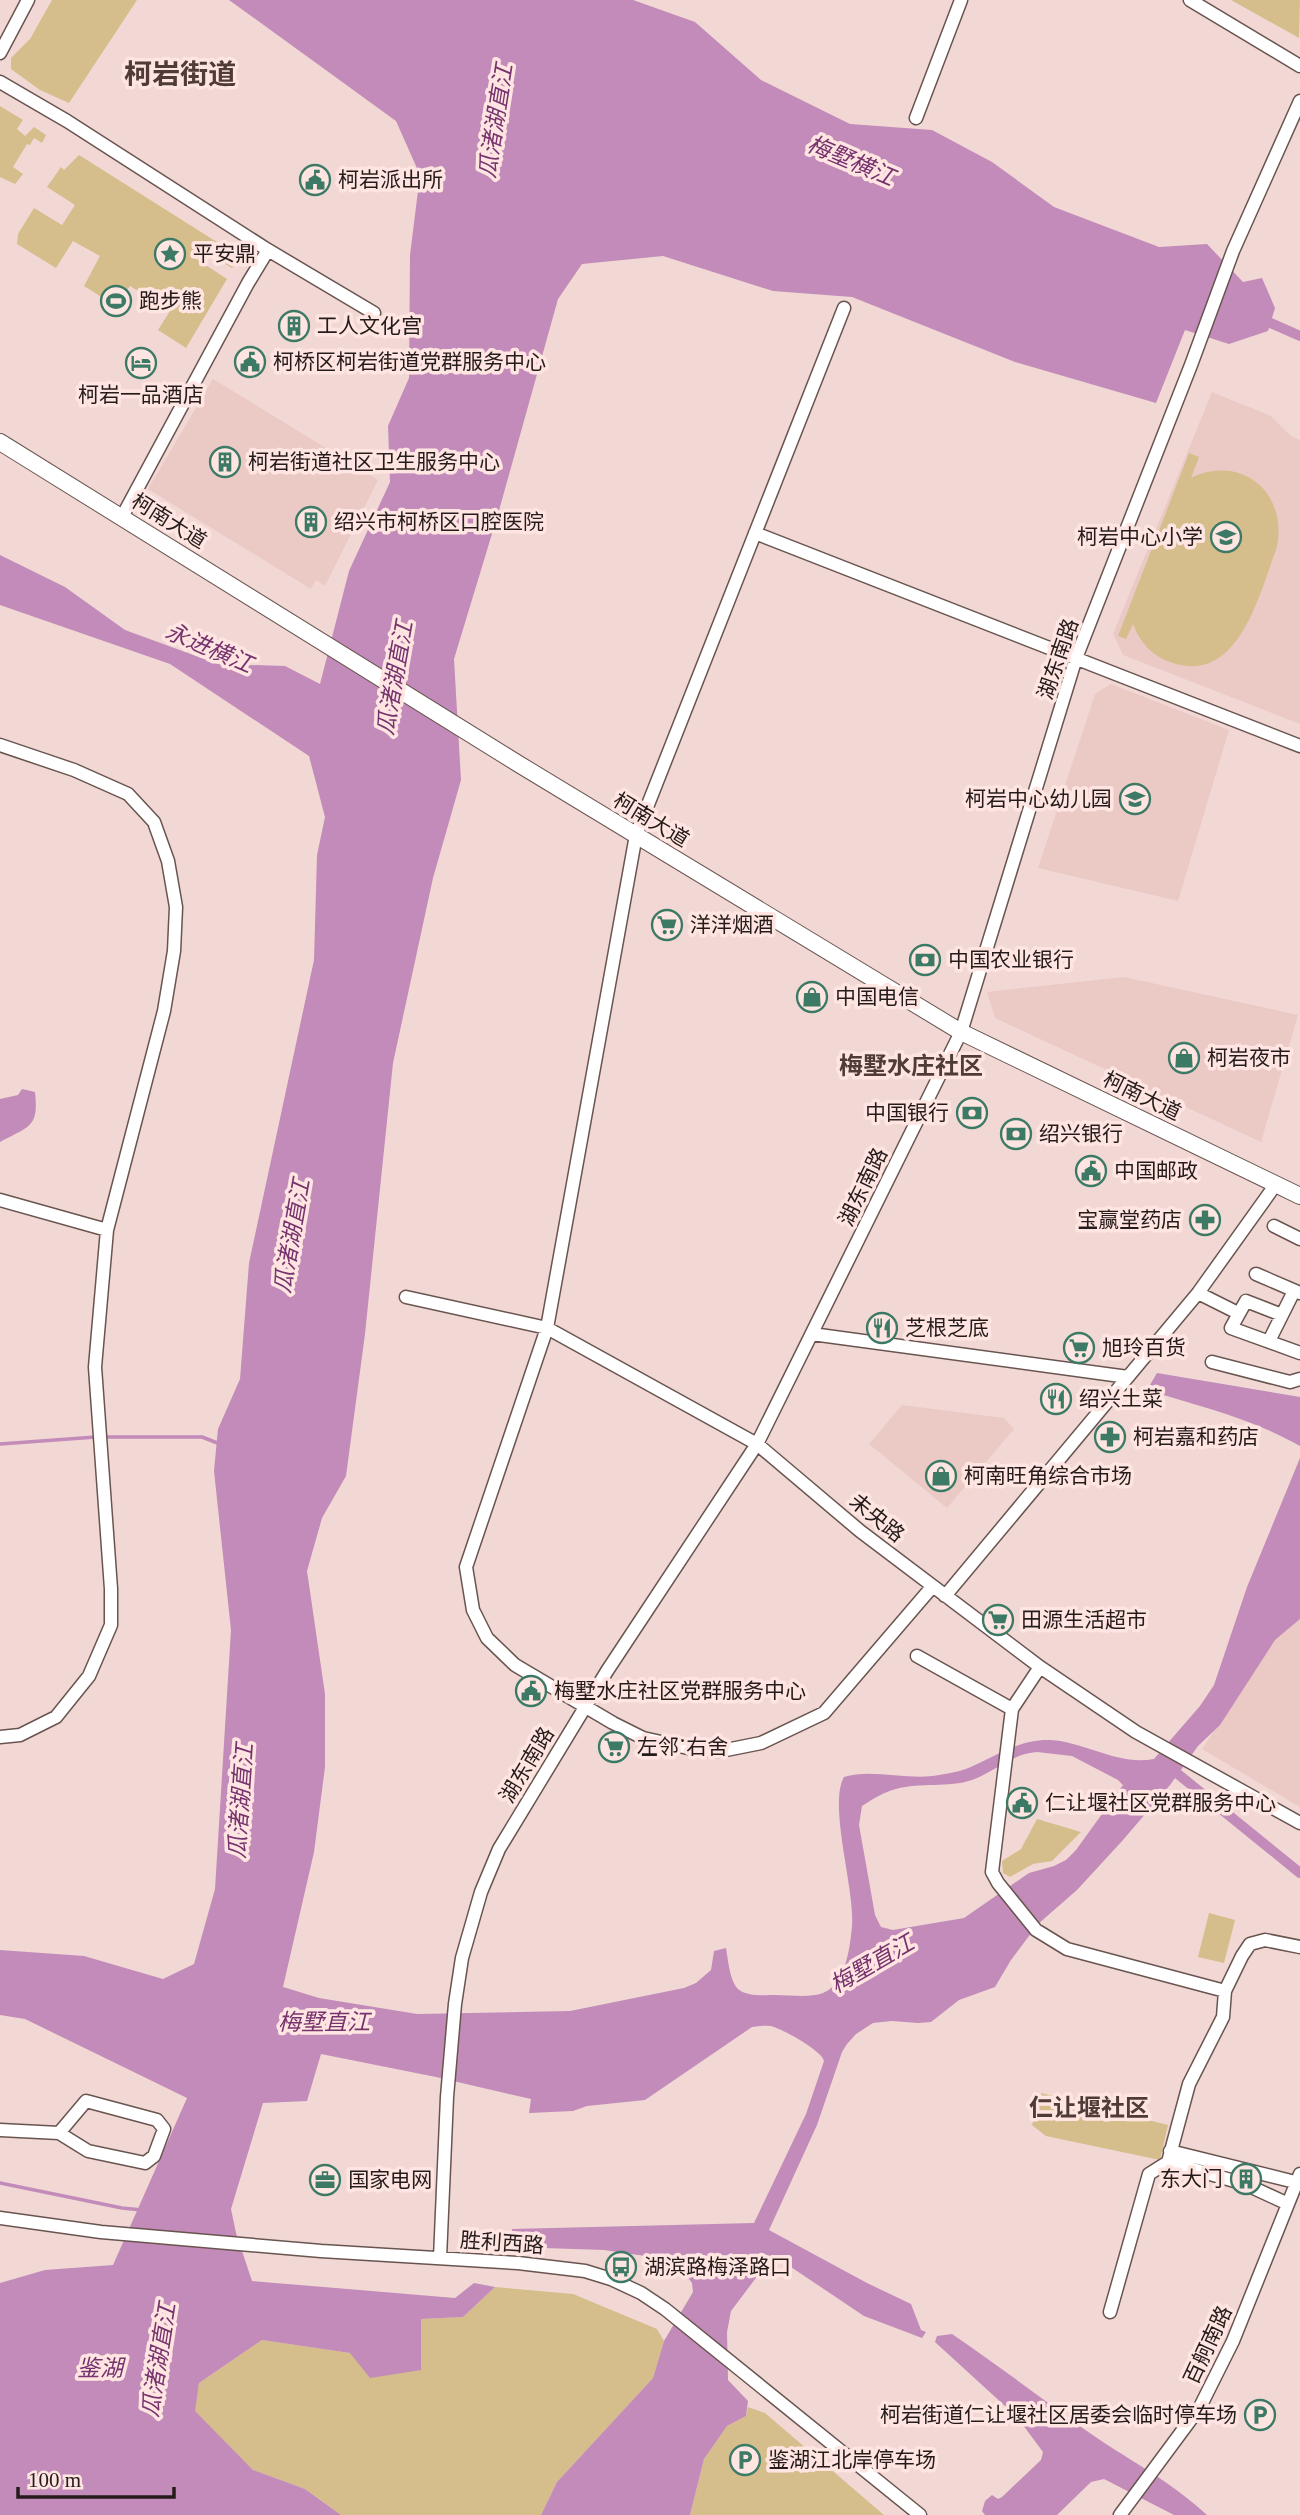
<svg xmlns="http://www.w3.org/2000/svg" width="1300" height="2515" viewBox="0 0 1300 2515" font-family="'Times New Roman','Noto Sans SC',serif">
  <rect width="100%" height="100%" fill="#f1d8d4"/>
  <path fill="#ebc9c5" d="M 213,379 L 378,480 L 325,586 L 316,580 L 311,589 L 148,489 Z
    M 1212,392 L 1271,416 L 1291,436 L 1300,440 L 1300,724 L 1123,655 L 1113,634 Z
    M 1111,684 L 1229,730 L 1178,901 L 1038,868 L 1095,694 Z
    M 1124,977 L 1298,1015 L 1261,1142 L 995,1018 L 987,992 Z
    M 902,1405 L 1004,1418 L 1014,1429 L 947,1508 L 869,1444 Z
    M 1300,1619 L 1300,1807 L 1202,1749 L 1275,1640 Z"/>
  <path fill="#d5bd8c" d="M 52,0 L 137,0 L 69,103 L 40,90 L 11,69 L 11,58 L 30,39 Z
    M 1231,0 L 1300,0 L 1299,38 Z
    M 0,106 L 23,120 L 17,129 L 25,136 L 34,127 L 46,135 L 42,143 L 34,138 L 30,145 L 27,144 L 13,167 L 23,174 L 15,184 L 0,177 Z
    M 79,155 L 239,256 L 232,268 L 198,248 L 192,256 L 227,279 L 186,348 L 158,330 L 170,311 L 130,286 L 116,306 L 84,286 L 100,256 L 73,241 L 56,268 L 17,244 L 18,234 L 34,208 L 62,225 L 75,205 L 47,187 L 61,167 L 64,170 Z
    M 1189,453 L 1199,457 L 1191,478 C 1243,453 1290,495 1276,550 C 1259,594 1239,684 1173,663 C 1153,657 1140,643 1133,624 L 1126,639 L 1118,636 Z
    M 1037,1819 L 1081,1832 L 1052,1861 L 1033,1864 L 1010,1877 L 1003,1873 L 1002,1861 L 1021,1849 Z
    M 1209,1913 L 1235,1920 L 1224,1963 L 1198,1957 Z
    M 1041,2093 L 1168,2125 L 1160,2160 L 1046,2136 L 1032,2125 Z
    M 495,2287 L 573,2294 L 657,2329 L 664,2341 L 653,2378 L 557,2482 L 541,2515 L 341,2515 L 305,2489 L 253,2470 L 194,2411 L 199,2383 L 262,2340 L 350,2353 L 421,2319 L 463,2317 Z
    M 748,2407 L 765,2413 L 884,2515 L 690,2515 L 704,2459 L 727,2426 L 746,2416 Z"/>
  <path fill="#c28bb9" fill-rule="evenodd" d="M 229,0 L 633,0 L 695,22 L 761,80 L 850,124 L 932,130 L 992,162 L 1054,207 L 1159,247 L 1207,244 L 1243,282 L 1262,278 L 1275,308 L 1268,331 L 1229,344 L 1185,330 L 1156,403 L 1015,362 L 852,297 L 773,291 L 663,256 L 582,264 L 558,299 L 498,514 L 454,659 L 461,780 L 433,878 L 393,1063 L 365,1334 L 346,1476 L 322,1518 L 307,1571 L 325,1694 L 325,1767 L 314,1852 L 283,1987 L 319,1998 L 417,2014 L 570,2011 L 684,1988 L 696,1983 L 711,1970 L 714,1951 L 726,1948 C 728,1960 730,1981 738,1989 C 747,1997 765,1995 775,1995 C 790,1995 810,1998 823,1993 C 846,1984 850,1947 852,1926 C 855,1889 828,1805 844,1777 C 872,1768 909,1781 939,1775 C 951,1773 964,1771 975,1765 C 1000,1754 1021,1739 1050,1740 C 1086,1742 1118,1766 1154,1759 L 1200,1706 L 1214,1685 L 1247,1587 L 1300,1458 L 1300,1619 L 1275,1640 L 1220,1725 L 1198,1746 L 1170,1785 L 1123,1840 L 1077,1890 L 1038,1924 L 1011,1960 L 995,1987 L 959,2000 L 931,2022 L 918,2023 L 892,2021 L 873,2023 L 856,2034 L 847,2044 L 842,2052 L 817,2125 L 769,2230 L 867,2283 L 911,2304 L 921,2330 L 926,2332 L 922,2338 L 864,2316 L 776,2257 L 771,2258 L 731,2311 L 727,2332 L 728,2380 L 748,2401 L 746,2416 L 727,2426 L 704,2459 L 690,2515 L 541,2515 L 557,2482 L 653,2378 L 664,2341 L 693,2292 L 692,2283 L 682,2269 L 672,2261 L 659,2258 L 604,2250 L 513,2247 L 512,2229 L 754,2223 L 806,2114 L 824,2061 C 822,2051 786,2031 774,2027 C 767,2025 759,2026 752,2027 L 645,2100 L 587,2106 L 573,2111 L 529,2113 L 531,2099 L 436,2077 L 321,2054 L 307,2101 L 263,2103 L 231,2209 L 236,2233 L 252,2281 L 455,2298 L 474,2283 L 495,2287 L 463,2317 L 421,2319 L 421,2370 L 370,2378 L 350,2353 L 262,2340 L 199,2383 L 195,2411 L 253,2470 L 305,2489 L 341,2515 L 0,2515 L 0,2283 L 45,2270 L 113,2265 L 187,2098 L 25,2019 L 0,2015 L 0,1950 L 84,1956 L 163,1979 L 194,1964 L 215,1889 L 231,1630 L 214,1471 L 218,1429 L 240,1379 L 249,1263 L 314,960 L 317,855 L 325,817 L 309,756 L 170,664 L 0,605 L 0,555 L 65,587 L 125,630 L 218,664 L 285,666 L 320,684 L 349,571 L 390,482 L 388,426 L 409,378 L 410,255 L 420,175 L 396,121 ZM 1037,1752 L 1072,1756 L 1118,1780 L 1123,1785 L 1076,1850 L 1066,1860 L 1054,1866 L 1029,1873 L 964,1918 L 893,1930 L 881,1927 L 875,1915 L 859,1825 L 862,1806 C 873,1799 884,1792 896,1789 C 921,1782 948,1788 972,1780 C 996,1771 1011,1754 1037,1752 Z
    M 22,1089 L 35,1092 C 39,1128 29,1126 0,1142 L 0,1099 L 18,1095 Z
    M 1157,1373 L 1300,1397 L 1300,1446 C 1253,1419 1199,1406 1147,1390 Z
    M 952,2334 C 997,2365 1040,2397 1084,2429 C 1126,2459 1167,2478 1207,2515 L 1174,2515 L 1104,2479 L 1091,2482 L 1057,2515 L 985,2515 L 982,2511 L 985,2501 L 992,2495 L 998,2499 L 1002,2497 L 1041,2460 L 1043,2452 L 1017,2417 L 935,2342 L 937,2336 Z"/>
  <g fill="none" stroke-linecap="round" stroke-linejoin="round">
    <path stroke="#c28bb9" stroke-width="3.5" d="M 103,1437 L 202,1437 L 220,1444
      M 0,1444 L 96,1437
      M 0,2183 L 122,2208 L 142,2210"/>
    <path stroke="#c28bb9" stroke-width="10" d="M 1259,318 L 1300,336
      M 1168,1766 L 1300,1873"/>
    <g stroke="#695450" stroke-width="15">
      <path id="minor" d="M 1190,0 L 1300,66
        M 0,53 L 28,0
        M 0,82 L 67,121 L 268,250 L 374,313
        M 916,118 L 961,0
        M 844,308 L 636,835 L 547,1328 L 466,1567 L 473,1610 L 487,1638 L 515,1665 L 613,1723 L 643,1738 L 697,1750 L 721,1751 L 761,1743 L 824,1713 L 932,1587
        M 122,517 L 248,283 L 268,250
        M 755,533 L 1300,746
        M 0,745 L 74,770 L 128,794 L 154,822 L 168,861 L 176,907 L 174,951 L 164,1011 L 107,1230 L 95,1367 L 111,1589 L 111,1625 L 89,1676 L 56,1717 L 20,1735 L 0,1737
        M 0,1200 L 107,1230
        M 1274,1226 L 1300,1239
        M 1256,1274 L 1300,1293
        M 1198,1293 L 1238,1313
        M 406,1297 L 547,1328 L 757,1444 L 860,1531 L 1040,1667 L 1136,1732 L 1300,1823
        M 1282,1315 L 1246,1301 L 1231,1328 L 1300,1353
        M 812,1334 L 1128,1377
        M 1269,1341 L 1294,1291
        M 1212,1362 L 1290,1382 L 1300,1379
        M 945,1596 L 1198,1293 L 1276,1184
        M 917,1656 L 1012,1709
        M 1040,1667 L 1012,1709 L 992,1872 L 998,1883 L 1036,1930 L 1067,1949 L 1225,1991
        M 0,2130 L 59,2133 L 88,2151 L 145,2163 L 154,2156 L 164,2129 L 157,2120 L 86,2101 L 59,2133
        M 1170,2151 L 1295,2182
        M 1168,2162 L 1245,2184 L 1286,2203
        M 0,2218 L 101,2232 L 321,2251 L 518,2263 L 585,2271 L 611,2279 L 641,2293 L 665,2309 L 920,2515
        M 440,2258 L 447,2097 L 455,2004 L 462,1958 L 481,1892 L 499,1849 L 607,1671 L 757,1444 L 961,1032 L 1076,658 L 1191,365 L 1233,251 L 1300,101
        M 1110,2312 L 1149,2174 L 1168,2162 L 1189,2084 L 1223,2017 L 1225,1991 L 1242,1956 L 1250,1944 L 1265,1940 L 1300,1947
        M 1120,2515 L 1200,2407 L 1233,2341 L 1300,2174"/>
    </g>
    <g stroke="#695450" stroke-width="18">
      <path id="major" d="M 0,442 L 517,763 L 961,1032 L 1300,1196"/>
    </g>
    <use href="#minor" stroke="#fff" stroke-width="12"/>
    <use href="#major" stroke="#fff" stroke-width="16"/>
  </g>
  <defs>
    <g id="civic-ring" transform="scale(1.575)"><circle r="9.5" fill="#ffe5e1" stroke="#3d7a65" stroke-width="1.5"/><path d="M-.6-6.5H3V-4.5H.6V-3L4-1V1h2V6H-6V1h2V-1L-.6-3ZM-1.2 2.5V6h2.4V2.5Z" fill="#3d7a65"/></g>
    <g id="sight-ring" transform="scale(1.575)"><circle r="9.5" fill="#ffe5e1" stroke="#3d7a65" stroke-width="1.5"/><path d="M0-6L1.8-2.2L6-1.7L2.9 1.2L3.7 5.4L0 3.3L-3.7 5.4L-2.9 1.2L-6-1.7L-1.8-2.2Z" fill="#3d7a65"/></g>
    <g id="stadium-ring" transform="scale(1.575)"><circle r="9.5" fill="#ffe5e1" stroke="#3d7a65" stroke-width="1.5"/><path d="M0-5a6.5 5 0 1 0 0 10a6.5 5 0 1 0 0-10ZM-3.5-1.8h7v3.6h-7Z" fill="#3d7a65"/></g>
    <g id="building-ring" transform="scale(1.575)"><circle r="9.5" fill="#ffe5e1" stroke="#3d7a65" stroke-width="1.5"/><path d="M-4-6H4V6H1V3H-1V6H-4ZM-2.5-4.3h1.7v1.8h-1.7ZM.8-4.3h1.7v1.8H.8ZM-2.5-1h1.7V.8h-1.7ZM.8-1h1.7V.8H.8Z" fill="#3d7a65"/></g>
    <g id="hotel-ring" transform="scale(1.575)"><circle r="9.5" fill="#ffe5e1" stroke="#3d7a65" stroke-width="1.5"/><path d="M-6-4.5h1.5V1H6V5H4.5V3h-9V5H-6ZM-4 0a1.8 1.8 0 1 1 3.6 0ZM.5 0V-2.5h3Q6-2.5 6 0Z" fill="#3d7a65"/></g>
    <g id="school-ring" transform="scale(1.575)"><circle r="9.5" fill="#ffe5e1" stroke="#3d7a65" stroke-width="1.5"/><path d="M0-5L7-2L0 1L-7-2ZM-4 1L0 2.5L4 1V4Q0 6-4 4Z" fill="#3d7a65"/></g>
    <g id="supermarket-ring" transform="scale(1.575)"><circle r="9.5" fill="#ffe5e1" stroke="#3d7a65" stroke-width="1.5"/><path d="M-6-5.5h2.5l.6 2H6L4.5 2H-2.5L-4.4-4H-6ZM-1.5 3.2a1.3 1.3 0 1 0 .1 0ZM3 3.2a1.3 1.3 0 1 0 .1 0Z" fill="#3d7a65"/></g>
    <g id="bank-ring" transform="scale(1.575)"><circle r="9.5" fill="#ffe5e1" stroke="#3d7a65" stroke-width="1.5"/><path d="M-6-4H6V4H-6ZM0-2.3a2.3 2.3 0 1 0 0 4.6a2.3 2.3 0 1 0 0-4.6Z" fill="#3d7a65"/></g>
    <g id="shop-ring" transform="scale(1.575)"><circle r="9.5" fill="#ffe5e1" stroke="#3d7a65" stroke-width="1.5"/><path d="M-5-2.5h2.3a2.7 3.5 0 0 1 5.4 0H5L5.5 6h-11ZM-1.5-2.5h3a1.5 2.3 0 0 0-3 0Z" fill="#3d7a65"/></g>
    <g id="pharmacy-ring" transform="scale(1.575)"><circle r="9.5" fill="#ffe5e1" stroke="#3d7a65" stroke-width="1.5"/><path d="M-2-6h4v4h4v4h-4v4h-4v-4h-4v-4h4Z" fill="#3d7a65"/></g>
    <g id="restaurant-ring" transform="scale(1.575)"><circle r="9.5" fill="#ffe5e1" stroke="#3d7a65" stroke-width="1.5"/><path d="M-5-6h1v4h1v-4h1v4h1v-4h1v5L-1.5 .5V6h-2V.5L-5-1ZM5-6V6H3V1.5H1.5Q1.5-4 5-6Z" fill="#3d7a65"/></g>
    <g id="office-ring" transform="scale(1.575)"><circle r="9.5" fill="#ffe5e1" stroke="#3d7a65" stroke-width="1.5"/><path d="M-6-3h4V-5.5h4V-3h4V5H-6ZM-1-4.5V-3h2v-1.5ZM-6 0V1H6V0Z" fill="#3d7a65"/></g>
    <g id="bus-ring" transform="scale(1.575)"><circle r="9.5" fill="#ffe5e1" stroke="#3d7a65" stroke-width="1.5"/><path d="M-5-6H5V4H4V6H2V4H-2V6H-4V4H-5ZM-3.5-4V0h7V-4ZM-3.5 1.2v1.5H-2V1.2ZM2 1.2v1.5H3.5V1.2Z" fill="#3d7a65"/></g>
    <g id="parking-ring" transform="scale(1.575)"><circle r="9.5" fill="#ffe5e1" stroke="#3d7a65" stroke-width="1.5"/><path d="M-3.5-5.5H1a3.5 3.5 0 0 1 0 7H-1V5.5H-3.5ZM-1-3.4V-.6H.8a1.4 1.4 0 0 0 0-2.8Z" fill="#3d7a65"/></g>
  </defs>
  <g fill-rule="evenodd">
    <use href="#civic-ring" x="315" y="180"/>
    <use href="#sight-ring" x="170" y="254"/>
    <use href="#stadium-ring" x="116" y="301"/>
    <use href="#building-ring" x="294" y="326"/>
    <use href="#civic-ring" x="250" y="362"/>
    <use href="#hotel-ring" x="141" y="363"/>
    <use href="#building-ring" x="225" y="462"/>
    <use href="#building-ring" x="311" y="522"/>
    <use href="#school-ring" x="1226" y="537"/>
    <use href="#school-ring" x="1135" y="799"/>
    <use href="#supermarket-ring" x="667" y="925"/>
    <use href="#bank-ring" x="925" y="960"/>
    <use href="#shop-ring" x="812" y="997"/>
    <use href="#shop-ring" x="1184" y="1058"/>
    <use href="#bank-ring" x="972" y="1113"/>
    <use href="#bank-ring" x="1016" y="1134"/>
    <use href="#civic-ring" x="1091" y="1171"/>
    <use href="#pharmacy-ring" x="1205" y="1220"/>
    <use href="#restaurant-ring" x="882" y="1328"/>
    <use href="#supermarket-ring" x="1079" y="1348"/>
    <use href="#restaurant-ring" x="1056" y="1399"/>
    <use href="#pharmacy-ring" x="1110" y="1437"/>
    <use href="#shop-ring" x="941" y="1476"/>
    <use href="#supermarket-ring" x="998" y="1620"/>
    <use href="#civic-ring" x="531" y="1691"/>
    <use href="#supermarket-ring" x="614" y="1747"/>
    <use href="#civic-ring" x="1022" y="1803"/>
    <use href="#building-ring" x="1246" y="2179"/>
    <use href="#office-ring" x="325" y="2180"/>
    <use href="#bus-ring" x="621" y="2267"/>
    <use href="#parking-ring" x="1260" y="2415"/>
    <use href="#parking-ring" x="745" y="2460"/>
  </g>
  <g text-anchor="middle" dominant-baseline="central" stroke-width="7" stroke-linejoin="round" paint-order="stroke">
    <g font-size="21" fill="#241b1a" stroke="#ffe5e1" text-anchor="start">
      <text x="338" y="180">柯岩派出所</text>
      <text x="193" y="254">平安鼎</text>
      <text x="139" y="301">跑步熊</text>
      <text x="317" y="326">工人文化宫</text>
      <text x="273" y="362">柯桥区柯岩街道党群服务中心</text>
      <text x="141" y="395" text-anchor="middle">柯岩一品酒店</text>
      <text x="248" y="462">柯岩街道社区卫生服务中心</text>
      <text x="334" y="522">绍兴市柯桥区口腔医院</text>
      <text x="1203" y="537" text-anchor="end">柯岩中心小学</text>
      <text x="1112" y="799" text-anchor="end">柯岩中心幼儿园</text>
      <text x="690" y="925">洋洋烟酒</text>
      <text x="948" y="960">中国农业银行</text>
      <text x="835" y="997">中国电信</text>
      <text x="1207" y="1058">柯岩夜市</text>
      <text x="949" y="1113" text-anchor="end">中国银行</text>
      <text x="1039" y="1134">绍兴银行</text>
      <text x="1114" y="1171">中国邮政</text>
      <text x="1182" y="1220" text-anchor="end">宝赢堂药店</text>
      <text x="905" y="1328">芝根芝底</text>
      <text x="1102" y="1348">旭玲百货</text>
      <text x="1079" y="1399">绍兴土菜</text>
      <text x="1133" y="1437">柯岩嘉和药店</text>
      <text x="964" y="1476">柯南旺角综合市场</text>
      <text x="1021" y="1620">田源生活超市</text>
      <text x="554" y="1691">梅墅水庄社区党群服务中心</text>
      <text x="637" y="1747">左邻˙右舍</text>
      <text x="1045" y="1803">仁让堰社区党群服务中心</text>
      <text x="1223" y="2179" text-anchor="end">东大门</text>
      <text x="348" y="2180">国家电网</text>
      <text x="644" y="2267">湖滨路梅泽路口</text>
      <text x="1237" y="2415" text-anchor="end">柯岩街道仁让堰社区居委会临时停车场</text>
      <text x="768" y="2460">鉴湖江北岸停车场</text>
    </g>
    <g font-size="21" fill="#241b1a" stroke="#ffe5e1">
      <text transform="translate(169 521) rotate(32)">柯南大道</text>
      <text transform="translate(1058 659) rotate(-71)">湖东南路</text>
      <text transform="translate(651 820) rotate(31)">柯南大道</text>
      <text transform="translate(1142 1096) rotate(26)">柯南大道</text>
      <text transform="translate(863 1187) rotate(-64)">湖东南路</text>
      <text transform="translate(877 1518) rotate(39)">未央路</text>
      <text transform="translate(527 1765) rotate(-59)">湖东南路</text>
      <text transform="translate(502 2243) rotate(4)">胜利西路</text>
      <text transform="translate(1208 2345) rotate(-65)">百舸南路</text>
    </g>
    <g font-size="23" font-style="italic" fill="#76336e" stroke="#ffe5e1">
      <text transform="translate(496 121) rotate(-81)">瓜渚湖直江</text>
      <text transform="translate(851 161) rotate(23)">梅墅横江</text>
      <text transform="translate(209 648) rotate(23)">永进横江</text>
      <text transform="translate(395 678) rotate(-80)">瓜渚湖直江</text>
      <text transform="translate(292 1236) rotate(-80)">瓜渚湖直江</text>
      <text transform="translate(241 1801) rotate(-86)">瓜渚湖直江</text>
      <text transform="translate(872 1964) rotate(-30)">梅墅直江</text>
      <text x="324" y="2022">梅墅直江</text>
      <text transform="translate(159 2360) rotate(-81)">瓜渚湖直江</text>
      <text x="100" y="2368">鉴湖</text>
    </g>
    <g font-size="24" font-weight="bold" fill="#4f3b38" stroke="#ffe5e1">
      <text x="911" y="1066">梅墅水庄社区</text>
      <text x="1089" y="2108">仁让堰社区</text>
    </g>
    <g font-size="28" font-weight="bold" fill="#4f3b38" stroke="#ffe5e1">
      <text x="180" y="74">柯岩街道</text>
    </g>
  </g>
  <path d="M18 2487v10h156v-10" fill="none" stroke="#241b1a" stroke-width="3.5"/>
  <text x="28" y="2487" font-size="21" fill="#241b1a" stroke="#ffe5e1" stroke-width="5" paint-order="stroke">100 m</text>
</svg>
